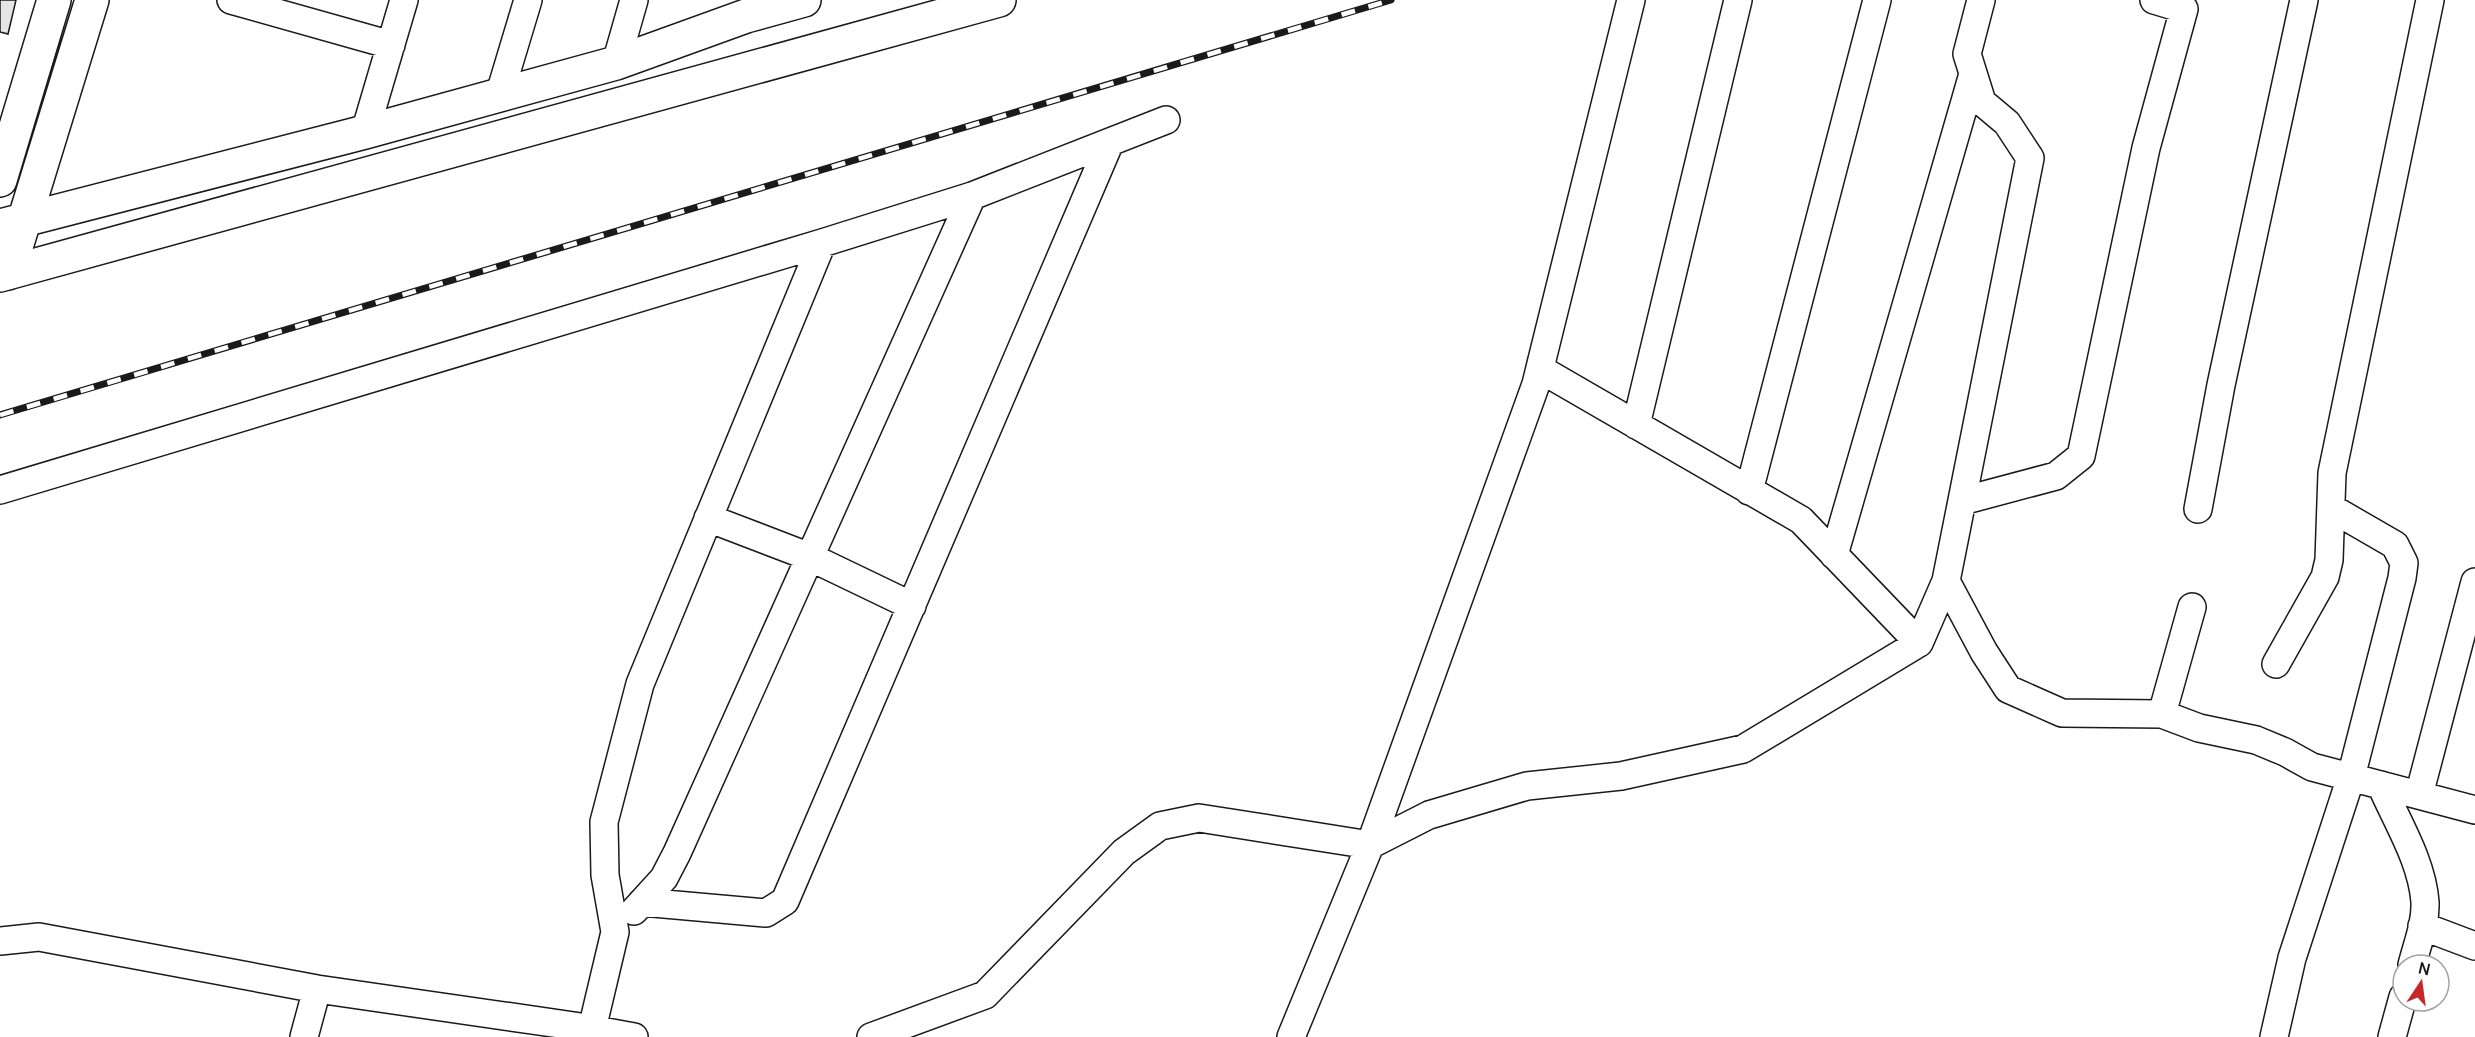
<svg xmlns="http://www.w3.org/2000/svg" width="2475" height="1037" viewBox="0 0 2475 1037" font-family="Manrope,sans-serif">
  <rect width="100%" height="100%" fill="#fff"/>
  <path fill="#e6e6e6" stroke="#1a1a1a" stroke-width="1.5" d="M 0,0 L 16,0 L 8,34 L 0,32 Z"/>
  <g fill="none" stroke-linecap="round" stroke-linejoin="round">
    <g stroke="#1a1a1a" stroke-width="30">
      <path id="street" d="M 231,0 L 391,45
        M 616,63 L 634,0
        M 500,93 L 528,0
        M 365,132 L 404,0
        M 1540,369 L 1801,520 L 1919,643
        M 1636,425 L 1738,0
        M 0,490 L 822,243 L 972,196 L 1166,120
        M 1749,491 L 1877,0
        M 1962,501 L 2056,476 L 2081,456 L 2146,148 L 2184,9 L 2154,0
        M 2198,509 L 2221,385 L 2304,0
        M 708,518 L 810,557 L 912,606
        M 1834,555 L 1973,74
        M 1946,581 L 1984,652 L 2008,689 L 2062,713 L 2162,714 L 2199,728 L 2256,740 L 2285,752 L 2312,767 L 2475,810
        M 2276,664 L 2325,577 L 2329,560 L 2332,473 L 2430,0
        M 2162,714 L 2192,607
        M 2381,785 C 2397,822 2422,861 2425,902 C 2426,923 2417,945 2412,965
        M 2419,795 L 2475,582
        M 642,902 L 766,913 L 785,901 L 1110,142
        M 634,911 L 664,878 L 677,853 L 972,196
        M 2422,926 L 2475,946
        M 0,941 L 39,937 L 317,989 L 574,1026 L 634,1037
        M 592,1029 L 615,932 L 605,875 L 604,822 L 640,684 L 822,243
        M 304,1037 L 317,989
        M 871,1037 L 985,995 L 1124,852 L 1160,826 L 1199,818 L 1370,845 L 1536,384 L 1631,0
        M 1291,1037 L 1370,845 L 1429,815 L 1527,786 L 1621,776 L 1743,749 L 1919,643 L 1946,581 L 2030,158 L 2007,123 L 1982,102 L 1967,54 L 1981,0
        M 2274,1037 L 2292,958 L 2351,777 L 2402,578 L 2404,563 L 2395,545 L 2331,508
        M 2392,1037 L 2403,997"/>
    </g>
    <g stroke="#1a1a1a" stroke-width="36">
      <path id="secondary" d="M 0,180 L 54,0
        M 0,226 L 365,132 L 616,63 L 746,16 L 804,0
        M 8,273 L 92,0
        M 0,275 L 999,0"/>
    </g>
    <use href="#street" stroke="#fff" stroke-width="27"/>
    <use href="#secondary" stroke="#fff" stroke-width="33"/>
    <g stroke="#1a1a1a" stroke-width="7">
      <path id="rail" d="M 0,415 L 1391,0"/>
    </g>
    <use href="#rail" stroke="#fff" stroke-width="4.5" stroke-dasharray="14" stroke-linecap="butt"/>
  </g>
  <g transform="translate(2421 983) rotate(13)"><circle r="28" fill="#ffffff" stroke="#a3a3a3" stroke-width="1.5"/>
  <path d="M0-4.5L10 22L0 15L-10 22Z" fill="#c62828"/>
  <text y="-9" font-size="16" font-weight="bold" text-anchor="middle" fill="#1a1a1a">N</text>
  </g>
</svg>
